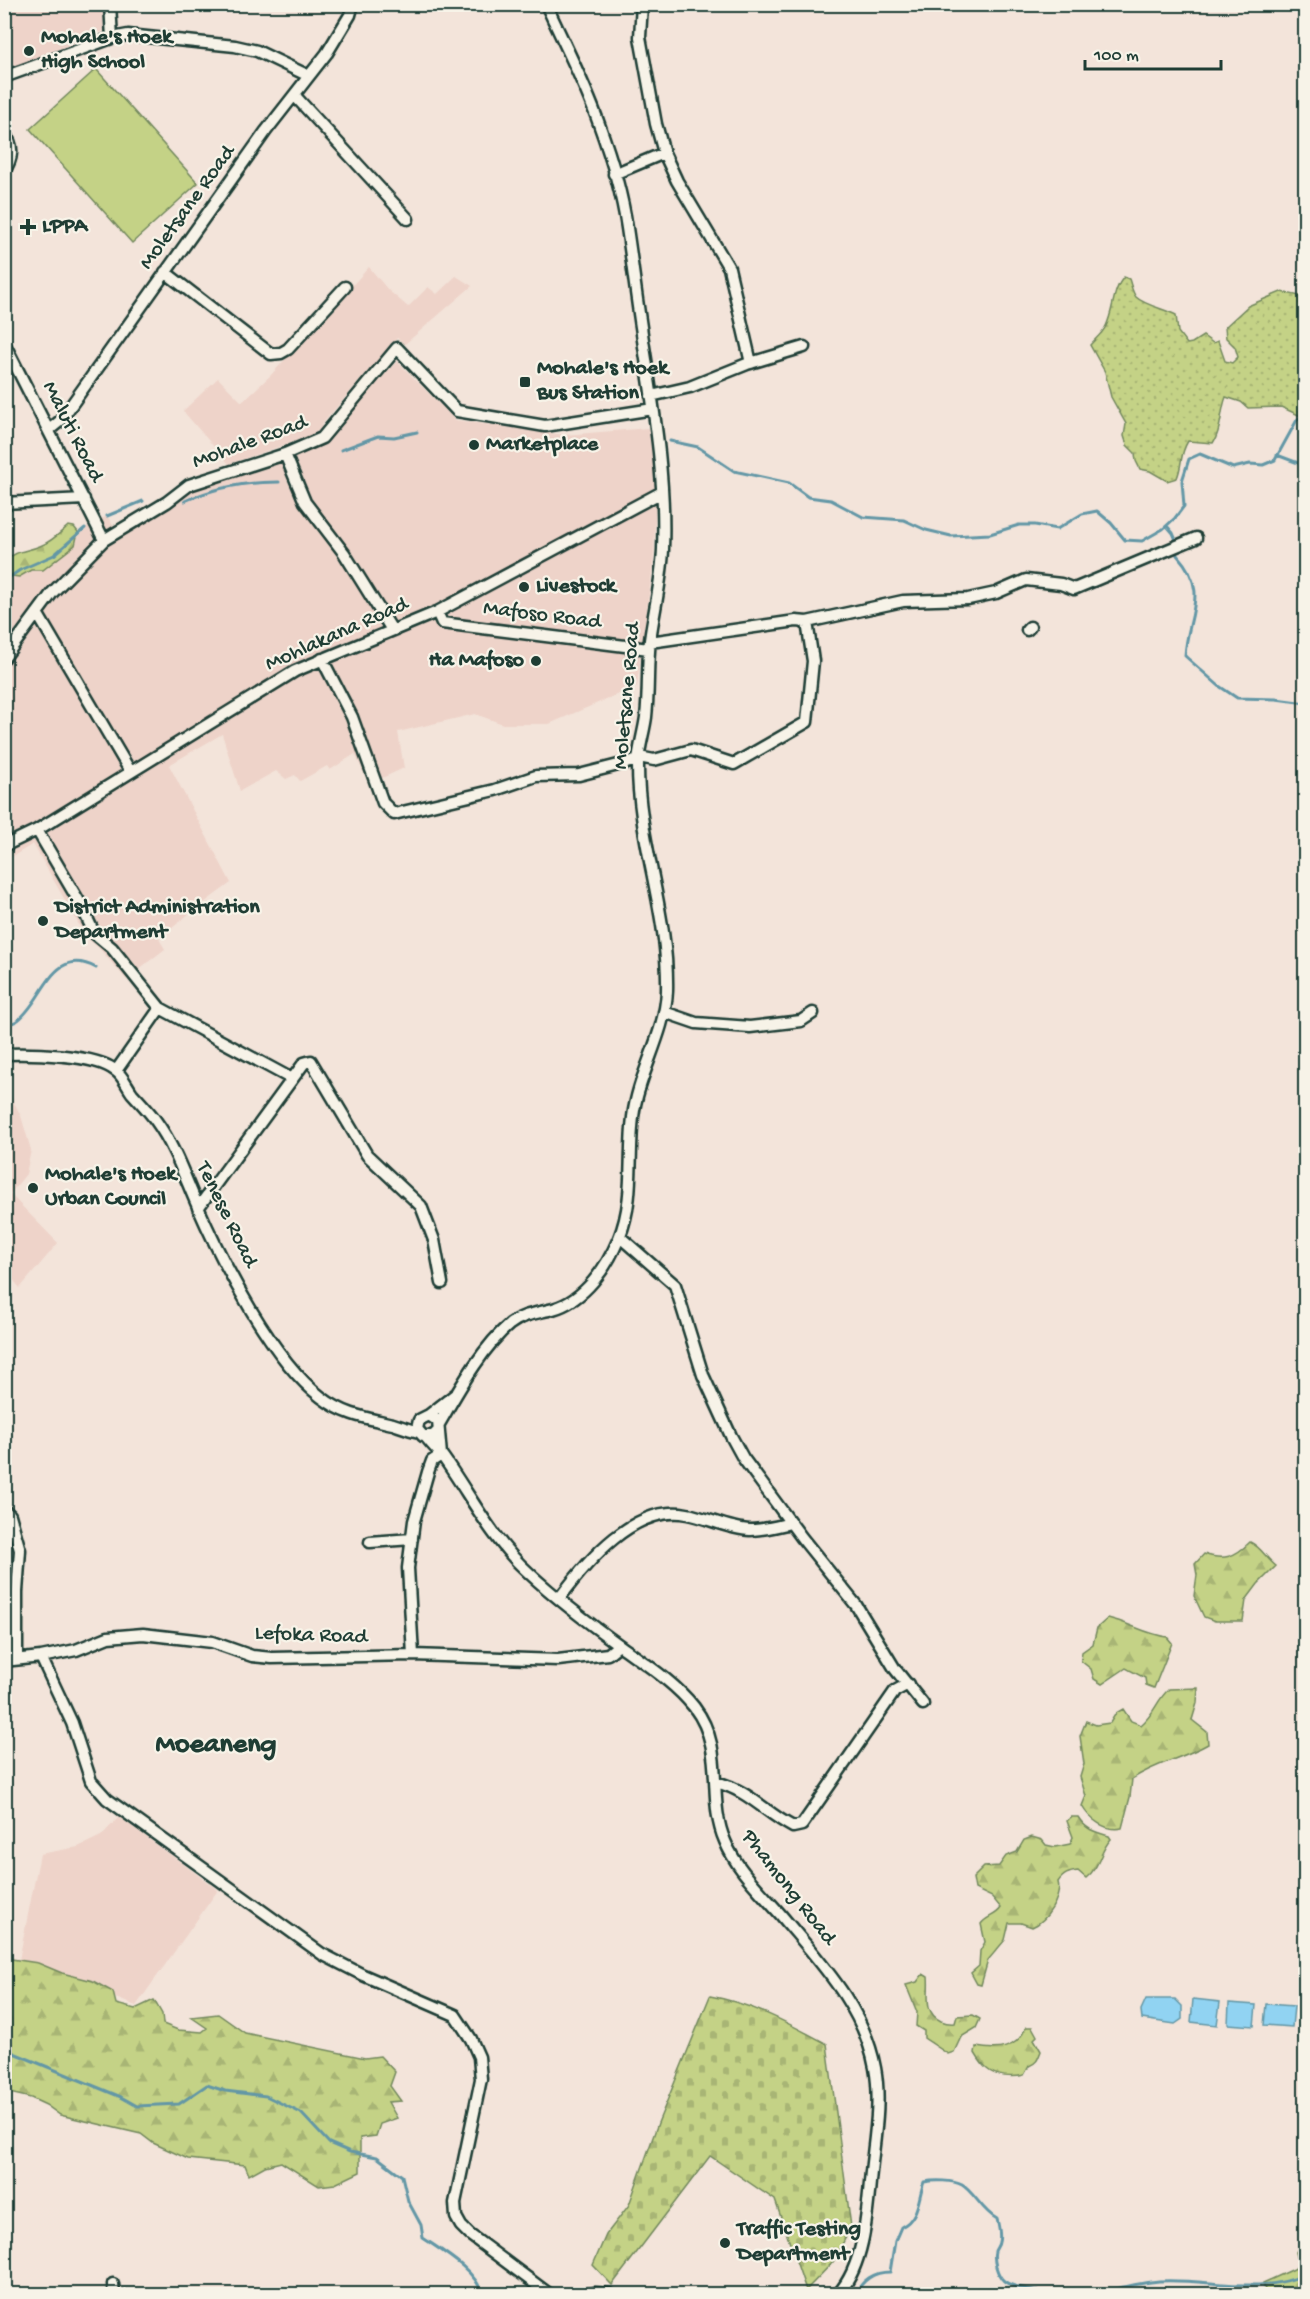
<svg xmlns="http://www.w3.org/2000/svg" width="1310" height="2299" viewBox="0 0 1310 2299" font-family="'Gochi Hand',sans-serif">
  <defs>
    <pattern id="grass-dots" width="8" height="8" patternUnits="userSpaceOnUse" patternTransform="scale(1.5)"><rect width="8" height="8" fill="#c4d286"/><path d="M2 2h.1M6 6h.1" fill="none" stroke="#a8b574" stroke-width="1.8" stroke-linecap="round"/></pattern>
    <pattern id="forest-firs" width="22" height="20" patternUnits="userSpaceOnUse" patternTransform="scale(1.5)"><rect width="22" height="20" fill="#c4d286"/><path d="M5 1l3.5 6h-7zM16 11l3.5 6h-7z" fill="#a8b574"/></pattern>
    <pattern id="cemetery-stones" width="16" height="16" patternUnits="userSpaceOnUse" patternTransform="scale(1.5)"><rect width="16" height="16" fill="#c4d286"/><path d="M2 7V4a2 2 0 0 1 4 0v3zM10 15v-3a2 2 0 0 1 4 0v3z" fill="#a8b574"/></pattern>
  </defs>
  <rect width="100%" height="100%" fill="#f3e4da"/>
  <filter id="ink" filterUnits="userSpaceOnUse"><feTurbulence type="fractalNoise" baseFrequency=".0167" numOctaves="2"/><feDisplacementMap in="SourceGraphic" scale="12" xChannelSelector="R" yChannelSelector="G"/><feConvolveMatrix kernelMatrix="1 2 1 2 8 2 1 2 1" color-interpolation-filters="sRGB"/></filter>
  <g filter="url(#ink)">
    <path fill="#eed3c9" d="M 5,4 L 102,5 L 104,31 L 5,71 Z
      M 369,267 L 388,290 L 408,307 L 428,287 L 437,294 L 456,276 L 472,286 L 405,344 L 397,338 L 321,425 L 323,428 L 310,436 L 229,464 L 183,411 L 218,378 L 242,402 L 270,376 Z
      M 397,361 L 455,420 L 565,435 L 648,428 L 656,481 L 654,556 L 637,686 L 549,724 L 503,724 L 475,714 L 398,732 L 404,768 L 369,784 L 355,754 L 330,770 L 327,766 L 300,781 L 295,775 L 286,779 L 276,771 L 240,791 L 222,734 L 169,765 L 231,883 L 190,913 L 159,939 L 165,949 L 126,979 L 98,947 L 86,937 L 33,844 L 5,861 L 5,581 L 20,570 L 71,542 L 85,528 L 107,516 L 120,536 L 194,490 L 292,459 L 326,439 Z
      M 4,1072 L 11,1078 L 6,1087 L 21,1116 L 31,1150 L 26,1174 L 10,1194 L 58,1243 L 20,1288 L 5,1270 Z
      M 119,1817 L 218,1890 L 136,2006 L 19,1960 L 40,1854 L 78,1847 L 101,1836 Z"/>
    <path fill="url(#grass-dots)" stroke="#72885d" stroke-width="1.5" d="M 1124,277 L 1129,279 C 1131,284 1132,292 1136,297 C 1144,305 1165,309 1176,315 L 1178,332 L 1187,344 L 1192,343 L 1203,336 L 1213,343 L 1218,341 L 1225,361 L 1232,363 L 1238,357 L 1235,347 L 1226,338 L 1225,327 L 1248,306 L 1281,292 L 1305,297 L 1305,412 L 1301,416 L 1281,407 L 1248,408 L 1241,402 L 1226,397 C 1220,412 1222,430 1213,443 L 1188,441 C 1179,456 1183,463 1177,478 L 1167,481 L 1150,471 L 1140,469 L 1136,461 L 1135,453 L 1127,445 L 1124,436 L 1126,424 L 1111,397 L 1105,372 L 1090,345 C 1095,339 1103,333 1106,326 C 1114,310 1112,290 1124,277 Z"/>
    <path fill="url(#forest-firs)" stroke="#72885d" stroke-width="1.5" d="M 68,526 L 74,527 L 78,532 L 75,545 L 43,570 L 31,570 L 19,577 L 5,575 L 5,561 C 16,550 26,552 40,546 C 51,542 59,534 68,526 Z
      M 1250,1542 C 1261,1547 1266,1558 1276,1566 L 1258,1584 L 1246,1600 L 1243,1621 L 1215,1621 L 1204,1617 L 1194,1596 L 1197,1575 L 1195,1564 L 1204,1554 C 1224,1561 1235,1557 1250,1542 Z
      M 1108,1618 C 1129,1623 1146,1634 1167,1637 L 1172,1643 L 1154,1688 L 1146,1685 L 1145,1678 L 1126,1668 L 1102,1684 L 1094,1679 L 1091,1669 L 1081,1661 L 1082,1652 L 1093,1644 L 1097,1628 Z
      M 1198,1688 L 1197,1703 L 1192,1720 L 1207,1732 L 1208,1744 C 1182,1759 1157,1762 1132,1779 L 1130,1797 L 1122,1828 C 1106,1832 1089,1819 1082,1806 L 1086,1796 L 1080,1777 L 1084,1764 L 1080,1736 L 1086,1721 L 1096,1725 L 1110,1723 L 1116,1713 L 1123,1709 L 1131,1721 L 1141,1725 C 1155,1713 1156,1701 1169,1689 Z
      M 1071,1817 L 1078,1817 C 1086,1830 1095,1832 1109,1836 L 1111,1839 C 1099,1852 1101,1866 1086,1878 L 1078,1871 C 1069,1872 1063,1874 1058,1882 C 1062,1897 1047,1921 1032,1927 L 1021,1923 L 1009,1923 L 1005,1940 L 988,1960 L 981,1985 L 977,1984 L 971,1973 L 979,1966 L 980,1951 L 985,1942 L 981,1924 C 987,1916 996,1916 1001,1908 L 992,1897 L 975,1889 L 973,1878 L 984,1867 L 999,1866 L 1006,1856 L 1017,1852 L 1024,1840 L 1032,1837 L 1042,1840 L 1046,1845 L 1055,1847 L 1070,1844 L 1073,1837 L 1067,1821 Z
      M 5,1958 L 38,1963 L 62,1973 L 93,1981 L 113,1992 L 116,2004 L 135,2009 L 154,2000 L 162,2014 L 163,2024 L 178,2030 L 202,2032 L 207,2028 L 191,2017 L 218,2014 L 245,2033 L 365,2058 L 380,2056 L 395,2072 L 390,2086 L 401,2101 L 388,2102 L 397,2118 L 380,2124 L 376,2136 L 360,2138 L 360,2172 L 335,2184 L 319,2186 L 281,2162 L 265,2166 L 249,2175 L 245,2165 L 188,2159 L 153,2143 L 141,2134 L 60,2115 L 46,2105 L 31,2098 L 5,2092 Z
      M 923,1974 L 928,1977 C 930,1992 922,2012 941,2021 C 946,2023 949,2024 955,2023 L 957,2016 L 973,2015 L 980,2019 L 976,2028 L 961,2037 L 954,2052 L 948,2054 L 924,2038 L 924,2031 L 916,2026 L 917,2012 L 906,1985 L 917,1982 Z
      M 1026,2027 L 1032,2027 L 1037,2036 L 1034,2039 L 1041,2051 C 1038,2059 1037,2063 1029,2066 L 1024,2075 C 1013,2078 996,2077 987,2069 C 982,2065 978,2058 975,2053 L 976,2047 C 997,2051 1017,2050 1026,2027 Z
      M 1305,2234 L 1305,2294 L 1266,2294 L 1263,2283 L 1294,2269 L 1299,2265 L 1296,2252 Z"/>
    <path fill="url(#cemetery-stones)" stroke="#72885d" stroke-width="1.5" d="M 710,1996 C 754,2004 788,2023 827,2044 L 851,2227 L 833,2262 L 806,2290 L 775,2200 L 710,2156 L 612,2285 L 593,2265 L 606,2235 L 629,2205 L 658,2123 Z"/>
    <path fill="#c4d286" stroke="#72885d" stroke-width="1.5" d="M 96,69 L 198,183 L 132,243 L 30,129 Z"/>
    <path fill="#91d3f2" stroke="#6397a6" stroke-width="1.5" d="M 1146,1999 L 1175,1999 L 1182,2006 L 1182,2019 L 1175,2024 L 1142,2019 L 1141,2010 Z
      M 1193,1999 L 1220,2002 L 1217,2025 L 1191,2022 Z
      M 1229,2003 L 1256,2005 L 1254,2026 L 1228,2024 Z
      M 1266,2004 L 1294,2006 L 1292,2027 L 1264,2025 Z"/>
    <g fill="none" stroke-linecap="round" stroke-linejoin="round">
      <path stroke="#6397a6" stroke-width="3" d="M 670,441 L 698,447 L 734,471 L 789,483 L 808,497 L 831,500 L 863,517 L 904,520 L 926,530 L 951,536 L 990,534 L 1019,525 L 1035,525 L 1057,529 L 1082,514 L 1097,511 L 1111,523 L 1125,540 L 1142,541 L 1163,529 L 1175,518 L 1184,506 L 1182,481 L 1189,459 L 1200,454 L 1233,468 L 1250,464 L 1263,465 L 1275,460 L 1297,420 L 1306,413
        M 341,450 L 378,436 L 394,437 L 417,432
        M 1277,455 L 1306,466
        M 185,501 C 215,487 246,482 279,482
        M 107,516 L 143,501
        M 1167,526 L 1173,533 L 1176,540
        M 1177,555 C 1211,593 1187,615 1185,656 L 1219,686 L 1237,698 L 1276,699 L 1306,703
        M 4,581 L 20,570 L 54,555 L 85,528
        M 4,1025 C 9,1024 15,1023 18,1020 C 44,1001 52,944 96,968
        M 4,2049 L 121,2097 L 137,2106 L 179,2104 L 207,2085 L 225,2091 L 266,2096 L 301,2113 L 329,2143 L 350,2152 L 377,2157 L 402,2176 L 408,2201 L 421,2225 L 423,2238 C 442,2251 477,2271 482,2294
        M 1096,2293 C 1116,2289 1138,2283 1159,2281 C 1208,2278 1260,2296 1306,2274
        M 855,2294 C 863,2280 873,2272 890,2272 L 895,2241 L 901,2227 C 919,2219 918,2198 924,2182 C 934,2180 953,2180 962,2185 C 974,2192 982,2211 997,2219 C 999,2227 1001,2235 999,2242 C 999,2245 996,2248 995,2251 C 993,2260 997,2275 1004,2281 C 1015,2290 1032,2287 1044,2294
        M 1081,2294 L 1083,2294"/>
      <g stroke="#1f3d34" stroke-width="15">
        <path id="street" d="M 110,4 L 112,38
          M 642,4 L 640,37 L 656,124 L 664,153 L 677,181 L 729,268 L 751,363
          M 4,77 L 112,38 L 128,35 L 235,46 L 257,51 L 309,76
          M 295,96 L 408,219
          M 4,134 C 15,145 12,160 4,171
          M 614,174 L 664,153
          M 165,272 L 271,354 L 281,353 L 288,349 L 345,287
          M 4,343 L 104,540
          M 651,396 L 690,387 L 747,364 L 804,347
          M 49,430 L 60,421 L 266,131 L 327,53 L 350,15 L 353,4
          M 285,454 L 305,502 L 344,553 L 392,630
          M 4,503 L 84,499
          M 437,612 L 442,623 L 649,649
          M 37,613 L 130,771
          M 1027,630 L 1030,627
          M 650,642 L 796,621 L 807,622 L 903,601 L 968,599 L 996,593 L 1026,580 L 1061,584 L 1074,589 L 1196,538
          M 4,658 L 52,593 L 104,540 L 167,502 L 189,485 L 285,454 L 322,438 L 397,348 L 457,411 L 545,426 L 653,409
          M 322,659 L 352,717 L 383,803 L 394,814 L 495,790 L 536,776 L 579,775 L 638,760
          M 639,757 L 654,760 L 691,750 L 734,764 L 807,722 L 813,661 L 807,622
          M 37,830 L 80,903 L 94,933 L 112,948 L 160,1008 L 292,1079
          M 4,846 L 37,830 L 295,671 L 437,612 L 662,492
          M 664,1012 L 696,1023 L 750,1027 L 801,1021 L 813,1013
          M 4,1054 C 30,1053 96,1054 116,1071 C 123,1076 127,1086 132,1093 C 140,1102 149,1111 156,1121 C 175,1147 185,1178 198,1207 C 222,1262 273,1361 321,1397 C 344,1415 366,1418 393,1424 C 402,1427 410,1430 419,1432
          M 116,1071 L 160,1008
          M 198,1208 L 304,1063 L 311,1061 L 367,1155 L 421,1206 L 434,1240 L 442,1283
          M 620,1237 L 675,1285 L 703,1375 L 731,1436 L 743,1458 L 802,1538 L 856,1605 L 895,1669 L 923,1704
          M 429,1415 L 456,1394
          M 439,1424 C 457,1393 482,1347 510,1324 C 523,1314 538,1313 553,1309 C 585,1300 607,1267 619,1238 C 635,1199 628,1158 633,1117 C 638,1074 665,1035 667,991 C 669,913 637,839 638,762 C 639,747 644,732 646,717 C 649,691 647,665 650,640 C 654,610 662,579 663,549 C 666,474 652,400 641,327 C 636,294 632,261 627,228 C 622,193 611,157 599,124 C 585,83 564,44 546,4
          M 438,1431 L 433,1436 L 423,1436 L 417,1429 L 419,1420 L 429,1415 L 438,1421 L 441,1455
          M 426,1437 C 431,1444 438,1450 443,1457 C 471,1496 492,1540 529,1573 C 558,1600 590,1624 622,1647 C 647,1665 675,1683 694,1707 C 727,1750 706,1798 725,1841 C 736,1869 762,1893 781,1915 C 819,1961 864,2007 875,2068 C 882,2105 873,2145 870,2182 C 867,2217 863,2267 838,2294
          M 4,1510 L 10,1515 L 20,1550 L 17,1592 L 17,1659
          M 370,1542 L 412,1539
          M 559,1599 C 587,1561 635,1504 687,1514 C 708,1518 729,1529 750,1530 C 764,1530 778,1526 791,1523
          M 413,1655 L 408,1568 L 414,1521 L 428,1472 L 432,1461 L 441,1455
          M 41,1657 L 72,1723 L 91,1781 L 107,1799 L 322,1954 L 363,1975 L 455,2015 L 471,2039 L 479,2057 L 481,2079 L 455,2203 L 456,2217 L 461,2226 L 470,2235 L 549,2294
          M 4,1661 L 41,1657 L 76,1650 L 108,1637 L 143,1634 L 212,1642 L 252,1656 L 272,1658 L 413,1655 L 558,1660 L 608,1654 L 619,1645
          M 716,1782 C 750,1791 764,1812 793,1827 L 802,1825 L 895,1691 L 908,1684
          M 113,2284 L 114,2294
          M 587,2294 L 595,2293 L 609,2294"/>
      </g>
      <use href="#street" stroke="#f7f3e8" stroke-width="10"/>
    </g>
  </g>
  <g fill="#1f3d34" stroke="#f7f3e8" stroke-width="2">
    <circle cx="29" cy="51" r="6"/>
    <path d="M25 218h6v6h6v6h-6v6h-6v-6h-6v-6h6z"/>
    <rect x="519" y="376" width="12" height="12" rx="3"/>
    <circle cx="474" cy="445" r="6"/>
    <circle cx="524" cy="587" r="6"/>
    <circle cx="536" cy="661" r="6"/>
    <circle cx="43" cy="921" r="6"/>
    <circle cx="33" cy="1188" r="6"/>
    <circle cx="725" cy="2243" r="6"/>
  </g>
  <g text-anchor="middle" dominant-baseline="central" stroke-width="4.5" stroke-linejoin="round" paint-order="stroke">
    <g font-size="22" font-weight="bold" fill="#1f3d34" stroke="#f7f3e8" text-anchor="start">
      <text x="41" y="38">Mohale's Hoek<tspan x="41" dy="25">High School</tspan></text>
      <text x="42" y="227">LPPA</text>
      <text x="537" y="369">Mohale's Hoek<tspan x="537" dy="25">Bus Station</tspan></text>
      <text x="486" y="445">Marketplace</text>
      <text x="536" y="587">Livestock</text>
      <text x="524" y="661" text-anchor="end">Ha Mafoso</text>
      <text x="55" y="908">District Administration<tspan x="55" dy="25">Department</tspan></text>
      <text x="45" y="1175">Mohale's Hoek<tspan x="45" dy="25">Urban Council</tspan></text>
      <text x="737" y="2230">Traffic Testing<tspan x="737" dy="25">Department</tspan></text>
    </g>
    <g font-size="22" fill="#1f3d34" stroke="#f7f3e8">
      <text transform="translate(188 208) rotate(-54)">Moletsane Road</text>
      <text transform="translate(72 432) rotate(63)">Maluti Road</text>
      <text transform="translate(250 443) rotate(-20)">Mohale Road</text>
      <text transform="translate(542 616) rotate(7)">Mafoso Road</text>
      <text transform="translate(337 635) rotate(-24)">Mohlakana Road</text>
      <text transform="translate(628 696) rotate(-85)">Moletsane Road</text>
      <text transform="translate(226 1215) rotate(64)">Tenese Road</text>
      <text transform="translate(311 1636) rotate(2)">Lefoka Road</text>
      <text transform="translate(788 1888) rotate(52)">Phamong Road</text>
    </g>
    <g font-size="28" font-weight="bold" fill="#1f3d34" stroke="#f7f3e8">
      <text x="216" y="1745">Moeaneng</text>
    </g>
  </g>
  <rect width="1310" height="2299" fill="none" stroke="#f7f3e8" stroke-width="24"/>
  <rect x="12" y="12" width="1286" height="2275" fill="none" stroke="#1f3d34" stroke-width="2" filter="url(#ink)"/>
  <path d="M1085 60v9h136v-9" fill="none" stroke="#1f3d34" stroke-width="3"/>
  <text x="1094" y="60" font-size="18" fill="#1f3d34" stroke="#f7f3e8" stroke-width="4.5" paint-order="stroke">100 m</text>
</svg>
